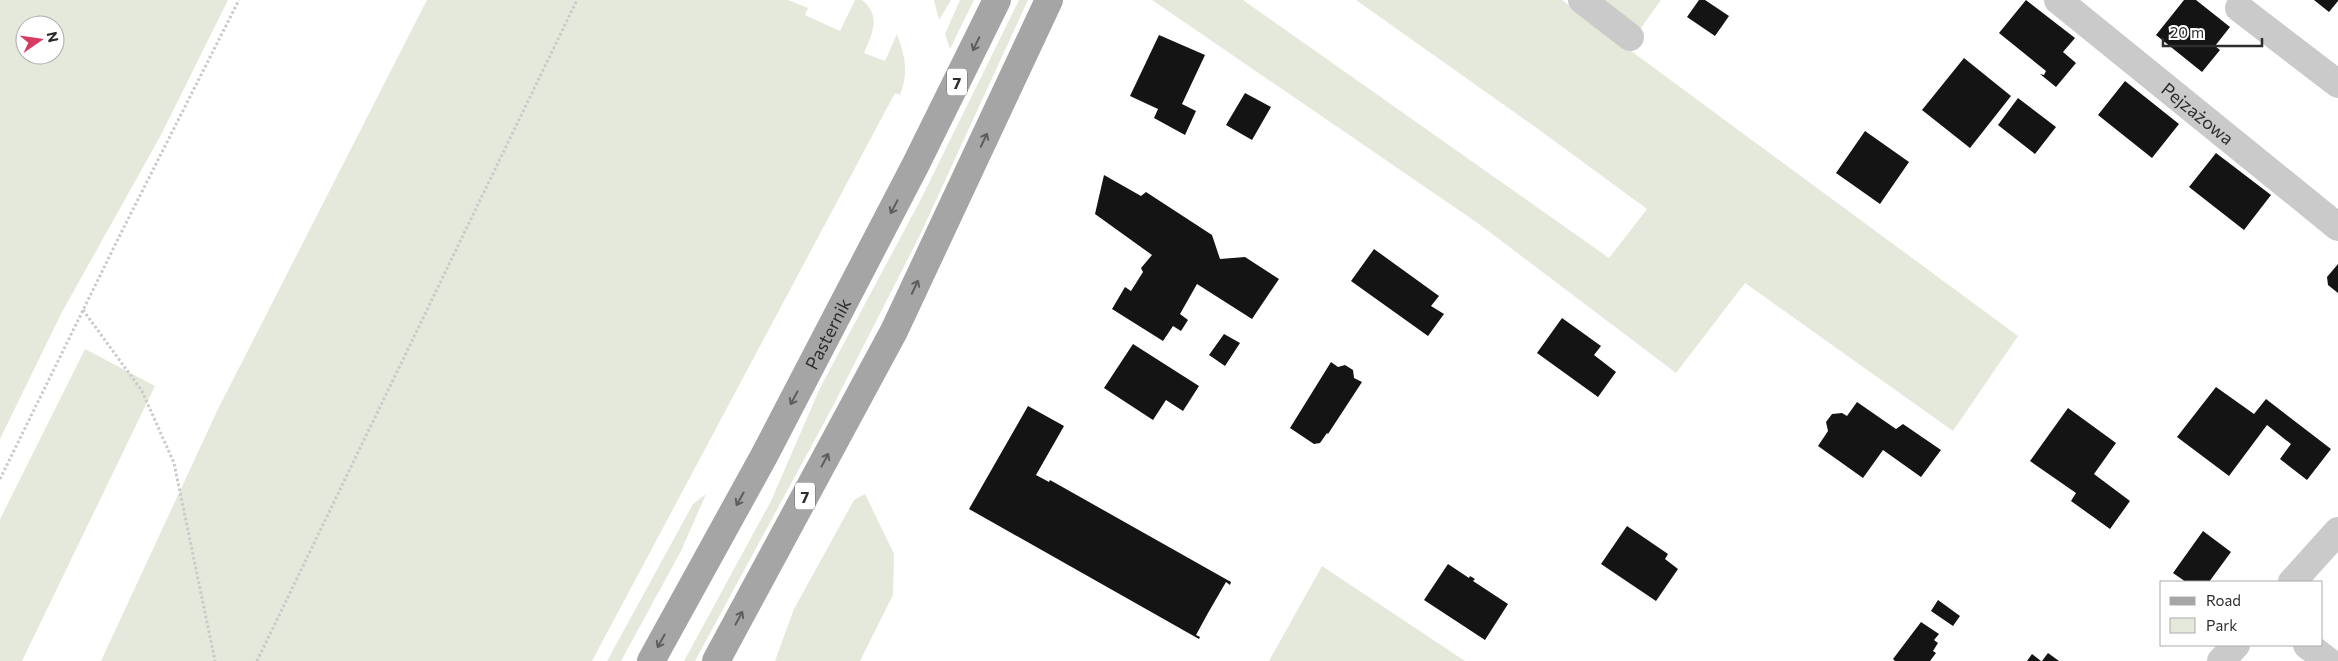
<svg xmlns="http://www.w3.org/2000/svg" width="2338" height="661" viewBox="0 0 2338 661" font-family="Commissioner,sans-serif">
  <rect width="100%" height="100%" fill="#fff"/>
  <path fill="#e5e9db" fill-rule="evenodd" d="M 0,0 L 228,0 L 161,135 L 62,312 L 0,439 ZM 25,25 L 55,25 L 55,55 L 25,55 Z
    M 427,0 L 788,0 L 808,8 L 805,15 L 840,31 L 855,0 L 862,0 C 882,16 872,34 864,53 L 885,61 L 897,34 C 905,57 909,71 900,95 L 895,93 L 592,661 L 101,661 L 218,409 Z
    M 934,0 L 951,0 L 939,20 Z
    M 960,0 L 974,0 L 950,49 L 945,34 Z
    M 1019,0 L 1028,0 L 920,235 L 832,408 L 695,661 L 684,661 L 771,501 L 820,388 L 920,201 Z
    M 1152,0 L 1243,0 L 1609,258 L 1647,209 L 1538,129 L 1356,0 L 1562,0 L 2018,336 L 1953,431 L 1745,283 L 1676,373 L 1479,224 Z
    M 1601,0 L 1661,0 L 1641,28 Z
    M 85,349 L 155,386 L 22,661 L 0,661 L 0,519 Z
    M 706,494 L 681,551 L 621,661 L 607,661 L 693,504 Z
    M 865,494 L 894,554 L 893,595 L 860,661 L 775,661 L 794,609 L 854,500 Z
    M 1322,566 L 1465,661 L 1269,661 Z"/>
  <path fill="#141414" d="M 1699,0 L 1705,0 L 1729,16 L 1715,36 L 1687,17 Z
    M 2026,0 L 2075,38 L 2063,52 L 2076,63 L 2056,87 L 2040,74 L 2044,75 L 2046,71 L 1999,33 Z
    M 2184,0 L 2196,0 L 2230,27 L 2215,46 L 2220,50 L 2202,72 L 2156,35 Z
    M 2314,0 L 2338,0 L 2338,1 L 2329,12 Z
    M 1159,35 L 1205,55 L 1182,104 L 1196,111 L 1185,135 L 1154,118 L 1158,109 L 1130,96 Z
    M 1964,58 L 2011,96 L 1970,148 L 1922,110 Z
    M 2125,81 L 2179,124 L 2152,158 L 2098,115 Z
    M 1245,93 L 1271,107 L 1252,140 L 1226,125 Z
    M 2018,98 L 2056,127 L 2035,154 L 1998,125 Z
    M 1865,131 L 1909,162 L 1880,204 L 1836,173 Z
    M 2216,153 L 2271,195 L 2244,230 L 2189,187 Z
    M 1104,175 L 1141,196 L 1146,192 L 1212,235 L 1220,259 L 1245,257 L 1279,279 L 1252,319 L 1197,284 L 1180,314 L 1188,320 L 1181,331 L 1173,326 L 1163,341 L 1112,309 L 1125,287 L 1131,291 L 1143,272 L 1141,268 L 1152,255 L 1095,214 Z
    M 1374,249 L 1439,296 L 1431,306 L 1444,314 L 1428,336 L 1351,281 Z
    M 2338,264 L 2338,293 L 2328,285 L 2327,277 Z
    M 1562,318 L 1601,346 L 1594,355 L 1616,372 L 1598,397 L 1537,353 Z
    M 1224,334 L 1240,343 L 1225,366 L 1209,355 Z
    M 1133,344 L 1199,386 L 1183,411 L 1166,400 L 1153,420 L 1104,388 Z
    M 1331,362 L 1338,367 L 1345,365 L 1353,370 L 1354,378 L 1362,382 L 1328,434 L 1327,433 L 1320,443 L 1314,444 L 1290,428 Z
    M 2216,387 L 2254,414 L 2266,399 L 2331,449 L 2307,480 L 2280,459 L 2291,444 L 2267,425 L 2229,476 L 2177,437 Z
    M 1857,402 L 1896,429 L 1903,424 L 1941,450 L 1921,477 L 1883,450 L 1863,478 L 1818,446 L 1828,431 L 1826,422 L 1832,414 L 1842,413 L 1847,416 Z
    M 1028,406 L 1064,426 L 1036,475 L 1049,482 L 1050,480 L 1231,582 L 1230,585 L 1226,582 L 1208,613 L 1196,635 L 1200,637 L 1199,639 L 969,509 Z
    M 2068,408 L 2116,443 L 2094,474 L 2130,501 L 2110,529 L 2071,501 L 2076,493 L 2030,461 Z
    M 1627,526 L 1668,554 L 1665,559 L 1678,569 L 1656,601 L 1601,564 Z
    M 2203,531 L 2231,552 L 2209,582 L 2186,582 L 2173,573 Z
    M 1448,564 L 1469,578 L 1470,576 L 1475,579 L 1473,581 L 1508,604 L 1485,640 L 1424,600 Z
    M 1938,600 L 1960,616 L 1953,626 L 1931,611 Z
    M 1921,622 L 1939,634 L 1934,640 L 1938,643 L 1933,651 L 1936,653 L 1930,661 L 1895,661 L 1893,659 Z
    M 2048,653 L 2059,661 L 2042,661 Z
    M 2032,654 L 2041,661 L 2027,661 Z"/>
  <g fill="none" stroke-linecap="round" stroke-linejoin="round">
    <path stroke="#cacaca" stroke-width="3" stroke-dasharray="2.5 2.5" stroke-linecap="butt" d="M 83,310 L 142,391 L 174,463 L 215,661
      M 0,479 L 119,237 L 239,0
      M 257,661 L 577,0"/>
    <g stroke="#cacaca" stroke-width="28">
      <path d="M 1582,0 L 1630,37"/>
      <path id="s1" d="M 2058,0 L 2338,227"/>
      <path d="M 2239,8 L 2338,84"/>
      <path d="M 2292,582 L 2338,531"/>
      <path d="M 2307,645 L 2328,661"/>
      <path d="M 2221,661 L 2236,645"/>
    </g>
    <g stroke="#a5a5a5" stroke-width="28">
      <path id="s2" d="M 651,661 L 764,456 L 916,164 L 997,0"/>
      <path d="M 716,661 L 894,331 L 1049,0"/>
    </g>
  </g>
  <defs><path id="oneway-shaft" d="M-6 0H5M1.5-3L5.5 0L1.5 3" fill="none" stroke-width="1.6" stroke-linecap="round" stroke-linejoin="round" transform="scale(1.25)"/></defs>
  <g stroke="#5d5d5d">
    <use href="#oneway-shaft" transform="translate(976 44) rotate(116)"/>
    <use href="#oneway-shaft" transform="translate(984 140) rotate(-65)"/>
    <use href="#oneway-shaft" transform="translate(894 207) rotate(118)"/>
    <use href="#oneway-shaft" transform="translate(915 287) rotate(-65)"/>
    <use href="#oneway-shaft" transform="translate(794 398) rotate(118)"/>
    <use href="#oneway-shaft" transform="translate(825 460) rotate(-62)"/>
    <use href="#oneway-shaft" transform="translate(740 499) rotate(119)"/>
    <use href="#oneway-shaft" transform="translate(739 618) rotate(-62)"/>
    <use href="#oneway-shaft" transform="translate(661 641) rotate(119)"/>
  </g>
  <g text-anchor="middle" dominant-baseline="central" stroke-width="5" stroke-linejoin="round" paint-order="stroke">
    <g fill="#fff" stroke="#6c6c6c" stroke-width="1">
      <rect x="947" y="68.5" width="20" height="27" rx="4"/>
      <rect x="795" y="482.5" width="20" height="27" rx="4"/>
    </g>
    <g font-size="16" font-weight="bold" fill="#2d2d2d">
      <text x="957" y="82">7</text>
      <text x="805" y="496">7</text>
    </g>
    <g font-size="18" fill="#2d2d2d" stroke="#fff">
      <text stroke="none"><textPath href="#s1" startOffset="180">Pejzażowa</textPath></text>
      <text stroke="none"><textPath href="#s2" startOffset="372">Pasternik</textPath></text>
    </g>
  </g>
  <rect x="2160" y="581" width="162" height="65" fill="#ffffff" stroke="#ababab"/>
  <rect x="2170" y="597" width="25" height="8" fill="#a5a5a5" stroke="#ababab"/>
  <text x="2206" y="606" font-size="15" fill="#2d2d2d">Road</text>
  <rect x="2170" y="618" width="25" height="15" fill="#e5e9db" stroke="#ababab"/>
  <text x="2206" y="631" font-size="15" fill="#2d2d2d">Park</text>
  <g transform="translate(40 40) rotate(77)"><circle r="24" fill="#ffffff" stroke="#ababab"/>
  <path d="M0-4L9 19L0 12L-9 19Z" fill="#d73b63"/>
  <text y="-8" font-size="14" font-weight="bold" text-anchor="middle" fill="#2d2d2d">N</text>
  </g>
  <path d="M2163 38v8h99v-8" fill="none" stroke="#2d2d2d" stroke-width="2.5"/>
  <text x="2170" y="38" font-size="15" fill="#2d2d2d" stroke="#ffffff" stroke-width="4" paint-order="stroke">20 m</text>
</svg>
